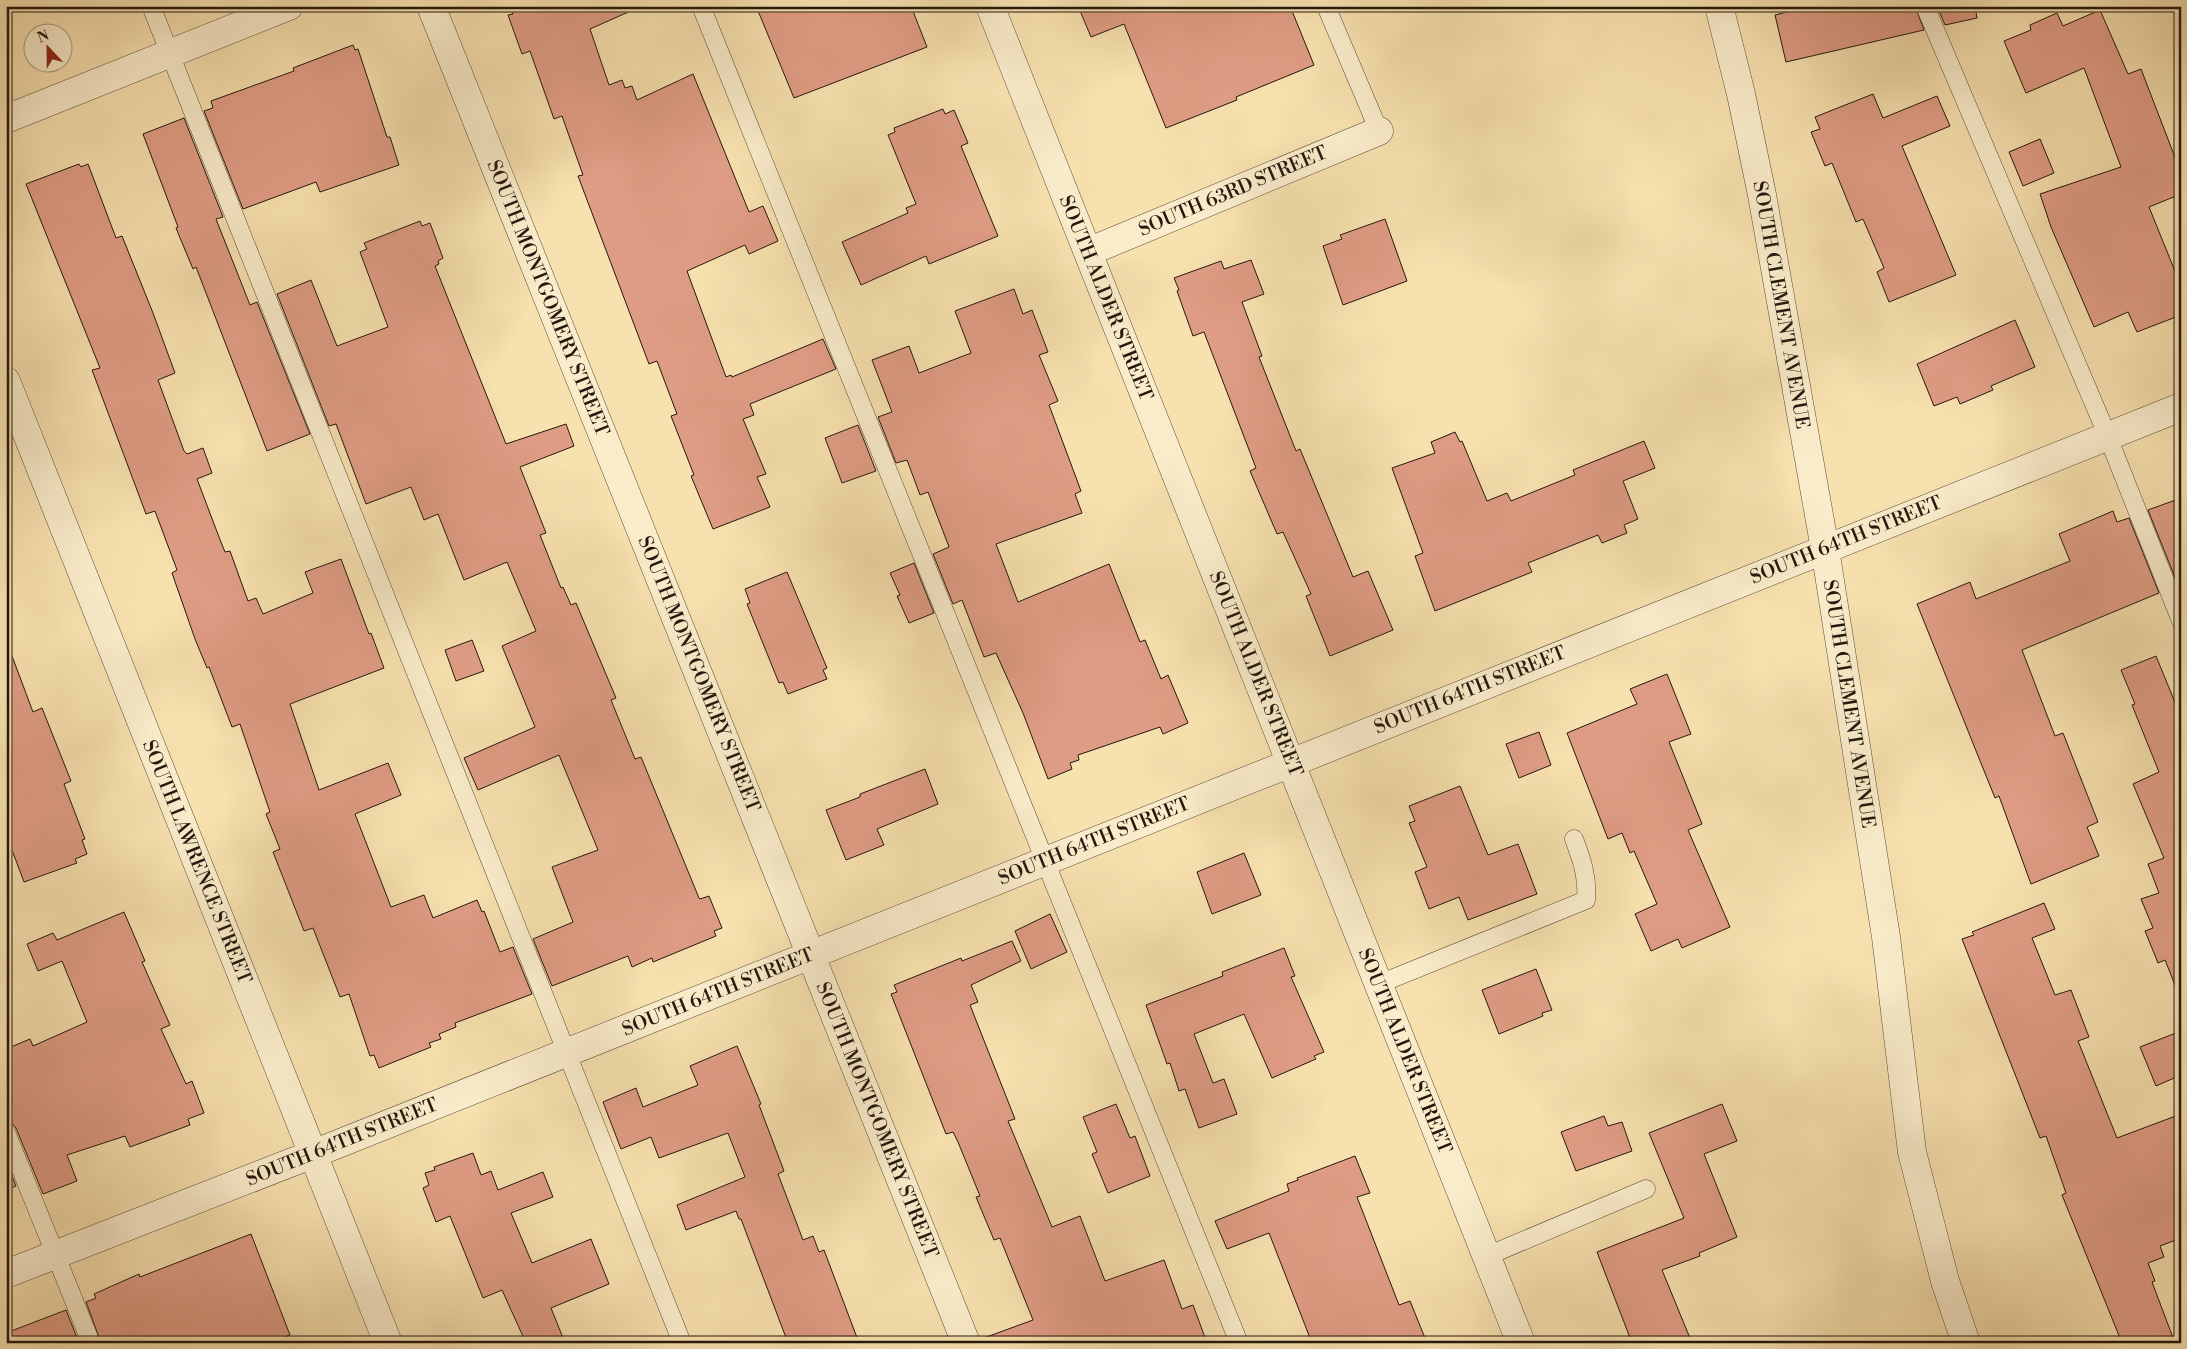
<svg xmlns="http://www.w3.org/2000/svg" width="2187" height="1349" viewBox="0 0 2187 1349" font-family="'Libre Bodoni',serif">
  <rect width="100%" height="100%" fill="#f7e1af"/>
  <filter id="stains"><feTurbulence type="fractalNoise" baseFrequency=".004" numOctaves="4"/><feColorMatrix values="0 0 0 0 .2 0 0 0 0 .09 0 0 0 0 .02 0 0 0 .5 -.17"/></filter>
  <radialGradient id="worn" r=".72"><stop offset=".6" stop-color="#630" stop-opacity="0"/><stop offset="1" stop-color="#630" stop-opacity=".3"/></radialGradient>
  <path fill="#df9c84" stroke="#24180e" d="M 510,6 L 642,6 L 590,29 L 609,85 L 622,80 L 625,88 L 632,86 L 637,100 L 693,74 L 749,212 L 763,206 L 778,241 L 749,254 L 745,245 L 687,271 L 726,377 L 731,375 L 732,377 L 823,339 L 836,369 L 750,404 L 754,415 L 743,419 L 766,474 L 757,477 L 770,507 L 713,529 L 691,476 L 694,475 L 671,416 L 677,414 L 657,361 L 649,364 L 578,176 L 583,175 L 562,116 L 554,119 L 530,51 L 522,54 L 508,15 L 513,14 Z
    M 756,6 L 911,6 L 927,47 L 794,98 Z
    M 1078,6 L 1290,6 L 1314,65 L 1236,97 L 1237,100 L 1166,128 L 1124,24 L 1091,37 Z
    M 1810,6 L 1915,6 L 1924,30 L 1786,62 L 1775,15 Z
    M 1937,6 L 1975,6 L 1977,18 L 1945,25 Z
    M 2100,10 L 2128,74 L 2141,69 L 2181,173 L 2181,194 L 2149,207 L 2181,286 L 2181,315 L 2137,332 L 2128,312 L 2094,327 L 2051,227 L 2040,194 L 2121,167 L 2084,68 L 2026,93 L 2004,41 L 2031,30 L 2030,25 L 2057,13 L 2063,26 Z
    M 353,45 L 355,50 L 358,49 L 387,137 L 390,137 L 399,165 L 320,192 L 316,182 L 243,209 L 204,111 L 213,108 L 211,101 L 294,71 L 293,68 Z
    M 1873,94 L 1883,118 L 1937,96 L 1950,126 L 1902,146 L 1956,275 L 1889,302 L 1877,272 L 1884,268 L 1863,219 L 1856,222 L 1832,163 L 1825,166 L 1811,132 L 1820,129 L 1815,117 Z
    M 943,109 L 945,114 L 954,110 L 968,143 L 961,146 L 998,236 L 929,264 L 926,256 L 861,285 L 842,242 L 908,213 L 906,208 L 916,204 L 888,135 L 895,132 L 894,128 Z
    M 184,118 L 223,217 L 216,219 L 250,305 L 257,302 L 310,434 L 267,451 L 196,267 L 193,269 L 176,228 L 178,227 L 143,134 Z
    M 2040,139 L 2054,173 L 2023,186 L 2009,152 Z
    M 79,164 L 81,167 L 88,164 L 116,238 L 122,236 L 153,313 L 175,373 L 158,380 L 184,451 L 187,454 L 203,448 L 212,473 L 197,479 L 219,537 L 225,552 L 230,551 L 248,601 L 256,598 L 263,614 L 313,593 L 305,572 L 341,559 L 369,634 L 371,633 L 384,668 L 290,704 L 319,790 L 388,763 L 401,795 L 355,814 L 391,907 L 424,895 L 433,918 L 477,900 L 482,912 L 484,911 L 500,952 L 513,947 L 532,994 L 455,1023 L 456,1027 L 439,1034 L 441,1039 L 429,1043 L 431,1047 L 379,1068 L 374,1055 L 370,1056 L 349,994 L 340,997 L 313,928 L 304,931 L 273,852 L 280,849 L 266,814 L 270,812 L 240,724 L 232,727 L 209,667 L 207,668 L 195,639 L 172,573 L 177,570 L 155,511 L 146,514 L 92,370 L 100,368 L 26,184 Z
    M 1385,219 L 1407,281 L 1343,305 L 1323,246 L 1342,239 L 1340,235 Z
    M 420,221 L 422,226 L 430,223 L 443,258 L 438,261 L 439,264 L 435,266 L 506,444 L 566,424 L 574,446 L 520,467 L 546,533 L 540,535 L 561,588 L 563,587 L 571,605 L 576,603 L 616,698 L 611,700 L 635,759 L 641,757 L 699,898 L 700,899 L 709,896 L 722,928 L 714,931 L 716,936 L 653,962 L 652,958 L 632,967 L 628,956 L 552,986 L 533,939 L 573,922 L 552,867 L 598,850 L 559,755 L 478,790 L 464,758 L 535,727 L 502,646 L 536,631 L 507,562 L 464,580 L 438,514 L 424,520 L 411,487 L 366,504 L 336,424 L 329,426 L 277,294 L 311,280 L 337,346 L 388,327 L 360,252 L 367,249 L 364,243 Z
    M 1251,260 L 1264,294 L 1242,302 L 1262,356 L 1259,357 L 1296,451 L 1300,449 L 1353,577 L 1368,571 L 1393,630 L 1330,656 L 1306,596 L 1311,594 L 1283,532 L 1277,534 L 1250,471 L 1256,468 L 1204,332 L 1193,336 L 1177,291 L 1179,290 L 1174,278 L 1221,261 L 1224,269 Z
    M 1014,289 L 1023,314 L 1032,310 L 1048,352 L 1039,355 L 1058,401 L 1049,405 L 1081,491 L 1075,494 L 1082,513 L 996,544 L 1018,602 L 1109,564 L 1140,642 L 1145,640 L 1161,679 L 1168,675 L 1188,723 L 1163,734 L 1160,727 L 1078,755 L 1079,760 L 1070,763 L 1072,769 L 1048,779 L 1023,713 L 996,653 L 984,657 L 962,600 L 953,604 L 933,554 L 949,547 L 928,492 L 920,495 L 907,460 L 896,463 L 878,417 L 892,412 L 872,360 L 909,346 L 919,373 L 971,353 L 955,311 Z
    M 2015,320 L 2035,367 L 1991,386 L 1993,390 L 1960,404 L 1957,397 L 1934,406 L 1917,364 Z
    M 858,425 L 876,471 L 842,483 L 825,438 Z
    M 1455,432 L 1460,442 L 1462,441 L 1487,501 L 1507,493 L 1511,501 L 1575,475 L 1573,470 L 1644,441 L 1655,468 L 1623,481 L 1638,519 L 1624,525 L 1627,533 L 1602,543 L 1598,535 L 1528,563 L 1532,572 L 1435,611 L 1415,556 L 1423,553 L 1392,468 L 1435,453 L 1431,442 Z
    M 2181,498 L 2181,584 L 2178,585 L 2148,510 Z
    M 2113,511 L 2117,522 L 2129,518 L 2159,593 L 2022,650 L 2055,736 L 2063,733 L 2098,822 L 2087,827 L 2099,856 L 2031,884 L 1999,796 L 1995,798 L 1917,604 L 1970,582 L 1976,599 L 2070,561 L 2059,534 Z
    M 914,563 L 934,613 L 909,623 L 897,596 L 900,595 L 890,573 Z
    M 787,572 L 827,668 L 823,670 L 827,679 L 788,694 L 783,682 L 779,683 L 747,604 L 750,603 L 745,589 Z
    M 472,640 L 484,671 L 456,681 L 445,650 Z
    M 9,648 L 33,712 L 42,708 L 71,781 L 64,784 L 85,839 L 82,840 L 87,854 L 75,859 L 77,863 L 24,882 L 6,834 L 6,649 Z
    M 2156,656 L 2181,717 L 2181,995 L 2179,995 L 2165,960 L 2158,963 L 2145,931 L 2153,928 L 2141,899 L 2159,893 L 2148,864 L 2164,858 L 2133,784 L 2159,772 L 2132,705 L 2135,704 L 2121,670 Z
    M 1667,674 L 1691,734 L 1669,742 L 1702,824 L 1688,830 L 1730,927 L 1682,948 L 1678,939 L 1651,951 L 1635,914 L 1657,904 L 1634,851 L 1630,853 L 1622,833 L 1608,839 L 1567,733 L 1637,704 L 1630,689 Z
    M 1539,732 L 1551,765 L 1519,778 L 1506,744 Z
    M 925,769 L 938,804 L 877,829 L 884,845 L 846,860 L 826,810 L 860,797 L 860,794 Z
    M 1460,786 L 1488,855 L 1518,844 L 1537,894 L 1468,920 L 1459,897 L 1429,909 L 1415,872 L 1427,867 L 1409,823 L 1415,821 L 1409,806 Z
    M 1244,853 L 1261,895 L 1212,914 L 1197,872 Z
    M 2044,903 L 2055,929 L 2032,938 L 2055,995 L 2071,990 L 2089,1037 L 2078,1041 L 2117,1138 L 2181,1114 L 2181,1238 L 2160,1246 L 2164,1257 L 2148,1263 L 2155,1281 L 2152,1282 L 2175,1343 L 2122,1343 L 2062,1195 L 2066,1193 L 2046,1136 L 2040,1138 L 1962,939 L 1974,935 L 1972,932 Z
    M 124,912 L 145,961 L 142,962 L 170,1025 L 161,1029 L 186,1084 L 192,1081 L 204,1113 L 188,1119 L 190,1125 L 130,1147 L 125,1136 L 67,1155 L 77,1181 L 43,1194 L 16,1128 L 12,1123 L 6,1122 L 6,1049 L 30,1039 L 33,1046 L 87,1022 L 62,961 L 38,971 L 27,944 L 53,933 L 57,940 Z
    M 1050,914 L 1067,952 L 1031,969 L 1015,931 Z
    M 1012,941 L 1021,961 L 971,985 L 978,1002 L 970,1005 L 1015,1119 L 1008,1121 L 1052,1227 L 1080,1216 L 1105,1281 L 1164,1260 L 1182,1309 L 1193,1305 L 1207,1343 L 981,1343 L 981,1339 L 1033,1320 L 1000,1238 L 994,1240 L 976,1197 L 980,1196 L 958,1142 L 953,1132 L 946,1134 L 891,994 L 897,992 L 894,985 L 961,958 L 962,961 Z
    M 1284,948 L 1295,976 L 1291,977 L 1324,1052 L 1314,1056 L 1316,1059 L 1272,1078 L 1244,1014 L 1194,1034 L 1213,1083 L 1224,1079 L 1237,1114 L 1199,1128 L 1185,1089 L 1179,1091 L 1170,1063 L 1167,1064 L 1146,1005 L 1223,976 L 1222,972 Z
    M 1536,969 L 1552,1010 L 1542,1013 L 1543,1016 L 1499,1034 L 1482,990 Z
    M 2181,1031 L 2181,1075 L 2156,1086 L 2140,1047 Z
    M 737,1046 L 761,1104 L 759,1105 L 784,1171 L 778,1174 L 803,1240 L 813,1236 L 819,1252 L 824,1250 L 859,1343 L 788,1343 L 741,1219 L 739,1219 L 736,1211 L 686,1230 L 677,1205 L 745,1177 L 728,1133 L 659,1158 L 651,1137 L 621,1149 L 603,1102 L 636,1088 L 643,1107 L 698,1085 L 690,1066 Z
    M 1116,1104 L 1130,1138 L 1135,1136 L 1150,1176 L 1108,1193 L 1092,1154 L 1097,1152 L 1083,1117 Z
    M 1722,1104 L 1737,1141 L 1704,1154 L 1737,1237 L 1699,1253 L 1700,1256 L 1662,1270 L 1692,1343 L 1632,1343 L 1597,1252 L 1684,1218 L 1649,1133 Z
    M 1604,1116 L 1608,1126 L 1622,1122 L 1632,1151 L 1576,1171 L 1561,1132 Z
    M 473,1153 L 481,1175 L 491,1171 L 498,1190 L 543,1172 L 553,1197 L 511,1213 L 532,1263 L 591,1239 L 609,1284 L 551,1308 L 565,1343 L 526,1343 L 502,1290 L 483,1298 L 450,1216 L 436,1222 L 423,1188 L 429,1185 L 425,1173 L 435,1170 L 434,1167 Z
    M 1355,1156 L 1370,1193 L 1357,1197 L 1399,1305 L 1410,1301 L 1427,1343 L 1312,1343 L 1269,1233 L 1227,1249 L 1215,1221 L 1289,1191 L 1287,1184 L 1298,1180 L 1297,1178 Z
    M 6,1161 L 16,1186 L 6,1190 Z
    M 251,1234 L 290,1335 L 270,1343 L 101,1343 L 86,1302 L 96,1298 L 94,1294 L 139,1274 L 140,1277 Z
    M 66,1310 L 79,1343 L 6,1343 L 6,1333 Z"/>
  <g fill="none" stroke-linecap="round" stroke-linejoin="round">
    <g stroke="#594a36" stroke-width="19">
      <path id="lane" d="M 151,6 L 682,1343
        M 701,6 L 1239,1343
        M 1326,6 L 1379,131
        M 1925,6 L 2108,437 L 2181,621
        M 1379,984 L 1586,900 C 1588,878 1582,860 1574,839
        M 6,1132 L 91,1343
        M 1487,1256 L 1646,1189"/>
    </g>
    <g stroke="#594a36" stroke-width="29">
      <path id="street" d="M 431,6 L 966,1343
        M 990,6 L 1521,1343
        M 1719,6 L 1741,94 L 1762,195 L 1825,549 L 1886,937 L 1912,1152 L 1945,1281 L 1966,1343
        M 6,119 L 289,6
        M 1088,252 L 1379,131
        M 6,381 L 388,1343
        M 6,1274 L 313,1154 L 2181,407"/>
    </g>
    <use href="#lane" stroke="#faeccb" stroke-width="18"/>
    <use href="#street" stroke="#faeccb" stroke-width="28"/>
  </g>
  <g text-anchor="middle" dominant-baseline="central" stroke-width="4" stroke-linejoin="round" paint-order="stroke">
    <g font-size="19" fill="#24180e" stroke="#faeccb">
      <text transform="translate(1233 191) rotate(-23)">SOUTH 63RD STREET</text>
      <text transform="translate(548 298) rotate(68)">SOUTH MONTGOMERY STREET</text>
      <text transform="translate(1106 298) rotate(68)">SOUTH ALDER STREET</text>
      <text transform="translate(1781 305) rotate(80)">SOUTH CLEMENT AVENUE</text>
      <text transform="translate(1846 540) rotate(-22)">SOUTH 64TH STREET</text>
      <text transform="translate(699 674) rotate(68)">SOUTH MONTGOMERY STREET</text>
      <text transform="translate(1256 674) rotate(68)">SOUTH ALDER STREET</text>
      <text transform="translate(1470 690) rotate(-22)">SOUTH 64TH STREET</text>
      <text transform="translate(1849 704) rotate(81)">SOUTH CLEMENT AVENUE</text>
      <text transform="translate(1094 841) rotate(-22)">SOUTH 64TH STREET</text>
      <text transform="translate(197 862) rotate(68)">SOUTH LAWRENCE STREET</text>
      <text transform="translate(718 992) rotate(-22)">SOUTH 64TH STREET</text>
      <text transform="translate(1405 1051) rotate(68)">SOUTH ALDER STREET</text>
      <text transform="translate(877 1120) rotate(68)">SOUTH MONTGOMERY STREET</text>
      <text transform="translate(342 1142) rotate(-22)">SOUTH 64TH STREET</text>
    </g>
  </g>
  <rect width="2187" height="1349" fill="none" stroke="#f7e1af" stroke-width="25"/>
  <rect x="8" y="8" width="2172" height="1334" fill="none" stroke="#24180e" stroke-width="2.5"/>
  <rect x="12" y="12" width="2162" height="1324" fill="none" stroke="#24180e"/>
  <g transform="translate(48 48) rotate(338)"><circle r="24" fill="#faeccb" stroke="#a4977f"/>
  <path d="M0-4L9 19L0 12L-9 19Z" fill="#8f2418"/>
  <text y="-8" font-size="14" font-weight="bold" text-anchor="middle" fill="#24180e">N</text>
  </g>
  <rect width="100%" height="100%" filter="url(#stains)"/>
  <rect width="100%" height="100%" fill="url(#worn)"/>
</svg>
